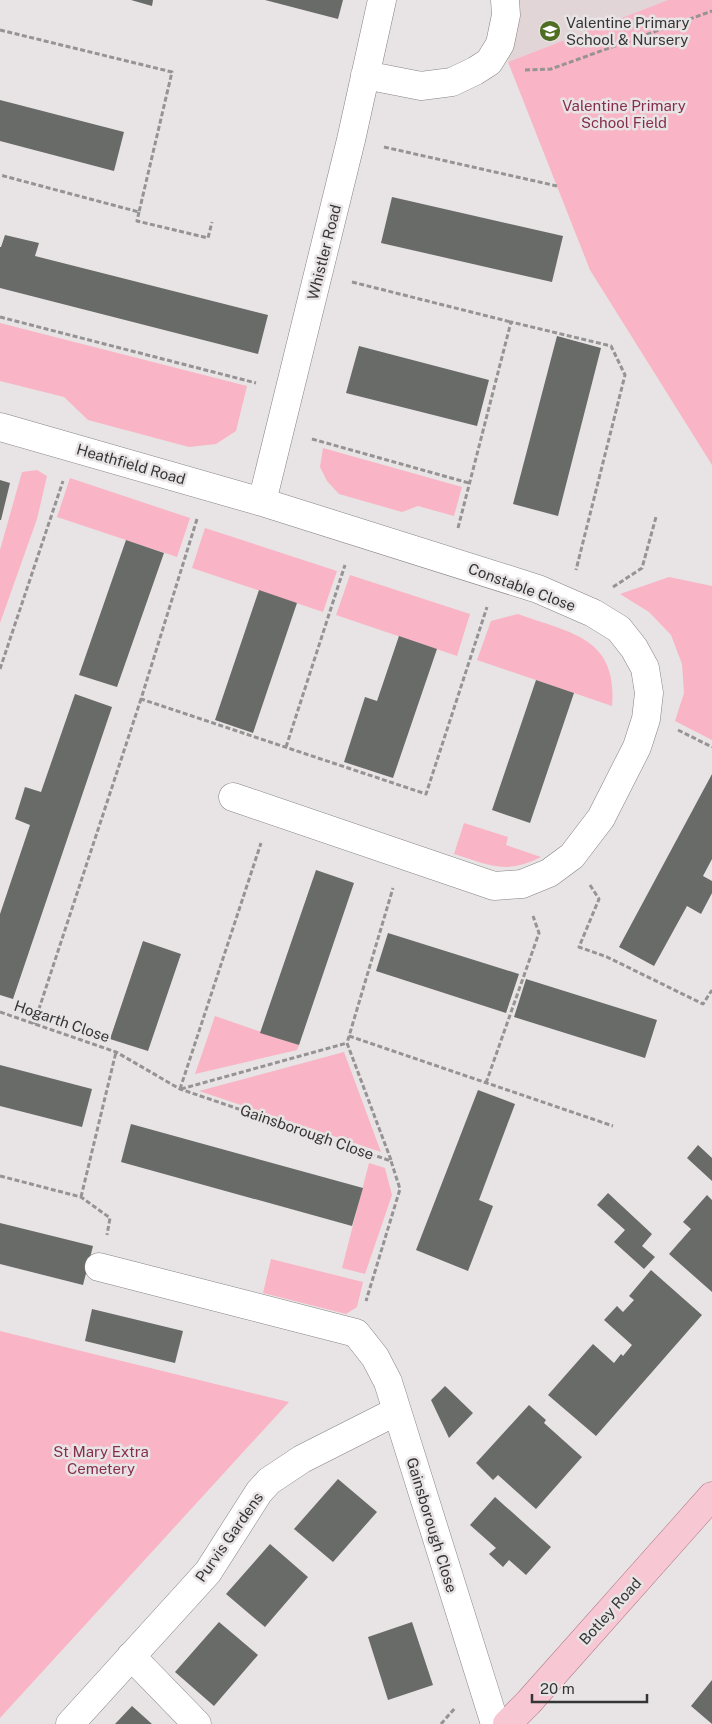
<svg xmlns="http://www.w3.org/2000/svg" width="712" height="1724" viewBox="0 0 712 1724" font-family="'Public Sans',sans-serif">
  <rect width="100%" height="100%" fill="#e8e4e5"/>
  <path fill="#e1d5d7" d="M 518,0 L 668,0 L 508,62 Z"/>
  <path fill="#f9b4c5" d="M 668,0 L 712,0 L 712,465 L 590,270 L 508,62 Z
    M 0,323 L 247,386 L 236,431 L 216,444 L 189,447 L 88,420 L 64,397 L 0,381 Z
    M 323,448 L 462,487 L 454,516 L 418,506 L 402,512 L 339,494 L 327,481 L 320,467 Z
    M 37,470 L 47,476 L 37,519 L 0,623 L 0,550 L 22,472 Z
    M 70,478 L 190,518 L 177,557 L 57,517 Z
    M 205,528 L 337,571 L 323,612 L 192,568 Z
    M 350,575 L 470,614 L 457,656 L 336,615 Z
    M 669,577 L 712,586 L 712,740 L 675,721 L 684,693 L 682,664 L 671,635 L 649,612 L 620,594 Z
    M 518,614 C 570,633 618,637 612,706 L 477,660 L 491,621 Z
    M 464,823 L 508,837 L 506,845 L 541,857 C 505,875 490,865 454,854 Z
    M 215,1016 L 299,1045 L 297,1050 L 195,1074 Z
    M 344,1052 L 381,1152 L 199,1091 Z
    M 369,1163 L 385,1168 L 392,1195 L 365,1274 L 342,1268 Z
    M 271,1259 L 363,1282 L 357,1307 L 346,1314 L 263,1293 Z
    M 0,1331 L 289,1402 L 0,1718 Z"/>
  <path fill="#696b68" d="M 131,0 L 153,0 L 152,6 Z
    M 265,0 L 343,0 L 338,19 Z
    M 0,100 L 124,132 L 114,171 L 0,141 Z
    M 392,197 L 563,236 L 552,282 L 381,243 Z
    M 5,235 L 39,243 L 35,256 L 268,315 L 258,354 L 0,288 L 0,247 L 1,247 Z
    M 557,336 L 601,348 L 558,516 L 513,504 Z
    M 359,346 L 489,380 L 477,426 L 346,393 Z
    M 0,480 L 10,483 L 1,520 L 0,520 Z
    M 126,540 L 164,553 L 117,687 L 79,675 Z
    M 259,590 L 297,603 L 253,733 L 215,720 Z
    M 399,636 L 437,649 L 393,778 L 344,762 L 365,697 L 377,701 Z
    M 536,680 L 574,693 L 530,823 L 492,810 Z
    M 75,694 L 112,707 L 13,999 L 0,995 L 0,914 L 30,825 L 15,819 L 25,787 L 41,792 Z
    M 712,774 L 712,859 L 703,876 L 712,881 L 712,893 L 701,914 L 687,906 L 654,966 L 619,947 Z
    M 316,870 L 354,883 L 299,1045 L 260,1033 Z
    M 388,933 L 519,974 L 506,1013 L 376,971 Z
    M 143,941 L 181,954 L 148,1051 L 110,1039 Z
    M 526,979 L 657,1020 L 645,1058 L 514,1017 Z
    M 0,1065 L 92,1089 L 82,1127 L 0,1106 Z
    M 478,1090 L 515,1104 L 479,1200 L 493,1206 L 468,1271 L 416,1250 Z
    M 131,1124 L 363,1188 L 352,1226 L 121,1162 Z
    M 698,1145 L 712,1158 L 712,1181 L 687,1158 Z
    M 608,1193 L 652,1234 L 642,1246 L 655,1257 L 644,1269 L 614,1242 L 625,1230 L 597,1205 Z
    M 707,1195 L 712,1200 L 712,1292 L 669,1254 L 691,1229 L 683,1222 Z
    M 0,1223 L 93,1246 L 83,1285 L 0,1264 Z
    M 651,1270 L 702,1315 L 596,1436 L 548,1395 L 593,1344 L 614,1363 L 621,1354 L 623,1356 L 632,1345 L 604,1320 L 617,1306 L 623,1312 L 634,1300 L 629,1296 Z
    M 92,1309 L 183,1331 L 175,1363 L 85,1341 Z
    M 445,1386 L 473,1413 L 449,1438 L 431,1400 Z
    M 529,1405 L 546,1420 L 544,1423 L 582,1457 L 536,1509 L 498,1475 L 493,1480 L 476,1463 Z
    M 338,1479 L 377,1512 L 333,1562 L 294,1529 Z
    M 495,1497 L 551,1547 L 526,1575 L 509,1560 L 503,1567 L 489,1554 L 496,1548 L 470,1525 Z
    M 270,1544 L 308,1577 L 265,1627 L 226,1594 Z
    M 219,1622 L 258,1655 L 214,1706 L 175,1672 Z
    M 412,1622 L 433,1685 L 388,1700 L 368,1637 Z
    M 712,1680 L 712,1724 L 691,1706 Z
    M 132,1706 L 152,1724 L 115,1724 Z"/>
  <g fill="none" stroke-linecap="round" stroke-linejoin="round">
    <g stroke="#868383" stroke-width="29">
      <path id="minor" d="M 365,75 L 421,86 L 452,82 L 475,71 L 489,62 L 500,44 L 506,15 L 505,0
        M 0,427 L 262,502 L 538,589 L 593,613 L 619,629 L 634,648 L 645,668 L 649,693 L 646,719 L 637,747 L 601,818 L 572,856 L 549,873 L 522,884 L 494,886 L 233,797
        M 262,502 L 351,140 L 382,0
        M 99,1267 L 356,1333 L 375,1357 L 388,1382 L 495,1724
        M 131,1656 L 197,1724
        M 70,1724 L 208,1572 L 259,1492 L 269,1481 L 302,1459 L 397,1411"/>
    </g>
    <g stroke="#b07b89" stroke-width="29">
      <path id="major" d="M 507,1724 L 528,1703 L 712,1496"/>
    </g>
    <path stroke="#959393" stroke-width="3" stroke-dasharray="5 2.5" stroke-linecap="butt" d="M 0,30 L 172,72 L 139,212 L 0,175
      M 525,70 L 551,69 L 712,11
      M 384,147 L 557,186
      M 139,212 L 137,221 L 208,238 L 212,222
      M 352,282 L 511,322
      M 0,317 L 256,383
      M 312,439 L 469,483
      M 197,519 L 141,699 L 426,794 L 487,607
      M 458,528 L 511,322 L 611,346 L 625,375 L 576,570
      M 613,587 L 642,568 L 656,517
      M 0,669 L 63,481
      M 678,730 L 712,747
      M 286,747 L 345,565
      M 590,885 L 599,899 L 579,947 L 607,957 L 703,1004 L 712,990
      M 0,1012 L 116,1052 L 180,1089 L 391,1161 L 400,1189 L 366,1301
      M 34,1024 L 141,699
      M 349,1036 L 613,1126
      M 486,1083 L 539,933 L 533,916
      M 180,1089 L 261,843
      M 181,1089 L 347,1043
      M 391,1160 L 347,1043 L 393,888
      M 0,1176 L 81,1197 L 110,1218 L 107,1235
      M 81,1197 L 116,1052
      M 441,1724 L 455,1708"/>
    <use href="#minor" stroke="#fff" stroke-width="28"/>
    <use href="#major" stroke="#f7c7d3" stroke-width="28"/>
  </g>
  <defs>
    <g id="school-disc" transform="scale(1.125)"><circle r="9.5" fill="#506e23" stroke="#e8e4e5"/><path d="M0-5L7-2L0 1L-7-2ZM-4 1L0 2.5L4 1V4Q0 6-4 4Z" fill="#fff"/></g>
  </defs>
  <g fill-rule="evenodd">
    <use href="#school-disc" x="550" y="31"/>
  </g>
  <g text-anchor="middle" dominant-baseline="central" stroke-width="5" stroke-linejoin="round" paint-order="stroke">
    <g font-size="15" fill="#363535" stroke="#e8e4e5" text-anchor="start">
      <text x="566" y="22">Valentine Primary<tspan x="566" dy="17">School &amp; Nursery</tspan></text>
    </g>
    <g font-size="15" fill="#862e4d" stroke="#e8e4e5">
      <text x="624" y="105">Valentine Primary<tspan x="624" dy="17">School Field</tspan></text>
      <text x="101" y="1451">St Mary Extra<tspan x="101" dy="17">Cemetery</tspan></text>
    </g>
    <g font-size="15" fill="#363535" stroke="#e8e4e5">
      <text transform="translate(324 252) rotate(-76)">Whistler Road</text>
      <text transform="translate(131 464) rotate(16)">Heathfield Road</text>
      <text transform="translate(522 587) rotate(20)">Constable Close</text>
      <text transform="translate(62 1021) rotate(19)">Hogarth Close</text>
      <text transform="translate(307 1132) rotate(19)">Gainsborough Close</text>
      <text transform="translate(432 1525) rotate(73)">Gainsborough Close</text>
      <text transform="translate(229 1537) rotate(-55)">Purvis Gardens</text>
      <text transform="translate(610 1611) rotate(-48)">Botley Road</text>
    </g>
  </g>
  <path d="M532 1694v8h115v-8" fill="none" stroke="#363535" stroke-width="2.5"/>
  <text x="540" y="1694" font-size="15" fill="#363535" stroke="#e8e4e5" stroke-width="4" paint-order="stroke">20 m</text>
</svg>
